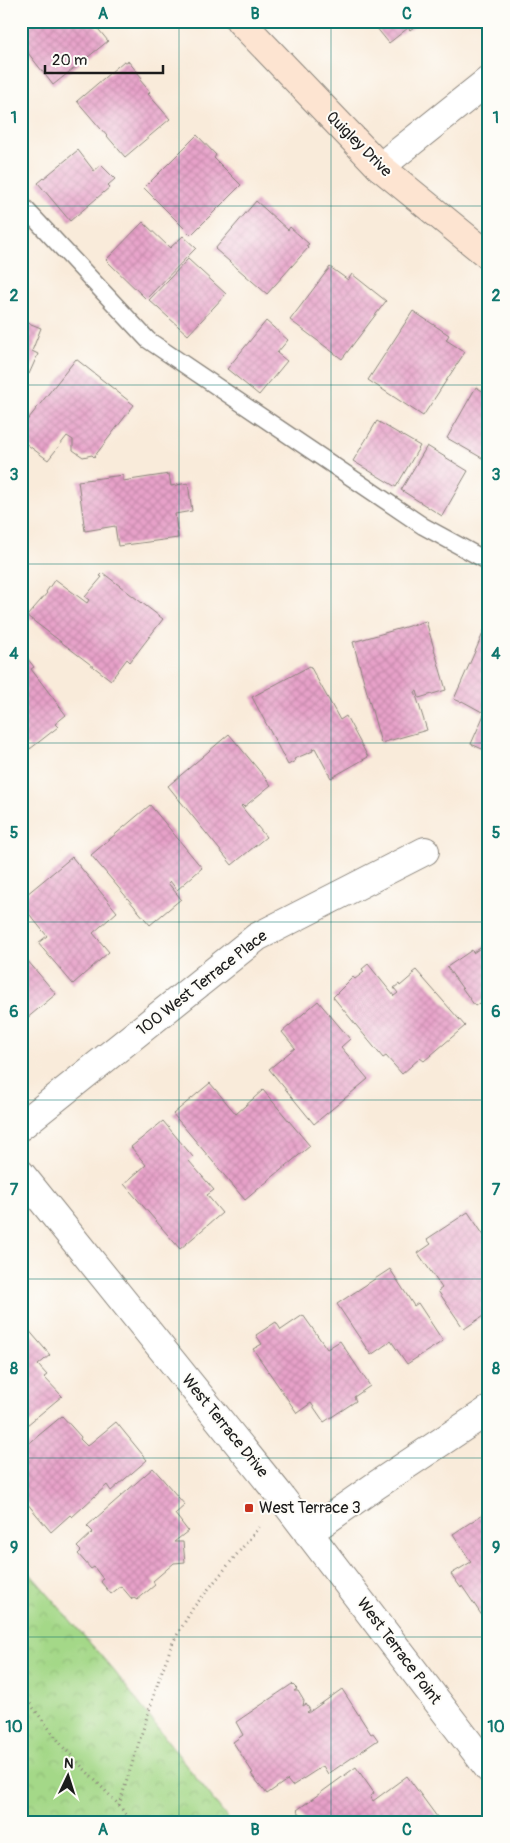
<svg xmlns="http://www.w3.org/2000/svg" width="510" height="1843" viewBox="0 0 510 1843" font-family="Pangolin,sans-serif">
  <defs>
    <pattern id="park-crowns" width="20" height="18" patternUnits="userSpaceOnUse" patternTransform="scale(1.25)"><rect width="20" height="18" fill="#a4d888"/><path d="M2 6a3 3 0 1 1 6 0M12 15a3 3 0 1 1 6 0" fill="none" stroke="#8db975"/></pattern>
    <pattern id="building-cross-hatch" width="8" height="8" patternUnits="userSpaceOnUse" patternTransform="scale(1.25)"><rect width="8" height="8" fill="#e7a1c9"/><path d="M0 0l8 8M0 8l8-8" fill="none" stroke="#c68aac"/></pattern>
  </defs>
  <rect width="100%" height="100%" fill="#fdfcf7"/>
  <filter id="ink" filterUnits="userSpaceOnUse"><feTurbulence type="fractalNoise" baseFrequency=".02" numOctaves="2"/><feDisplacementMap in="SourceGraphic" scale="10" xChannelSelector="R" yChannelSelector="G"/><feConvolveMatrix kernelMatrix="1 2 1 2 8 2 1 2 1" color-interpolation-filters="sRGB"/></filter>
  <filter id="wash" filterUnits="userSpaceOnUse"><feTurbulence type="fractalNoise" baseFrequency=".0096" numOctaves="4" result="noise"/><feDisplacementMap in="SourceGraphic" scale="20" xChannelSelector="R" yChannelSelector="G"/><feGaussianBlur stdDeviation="1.12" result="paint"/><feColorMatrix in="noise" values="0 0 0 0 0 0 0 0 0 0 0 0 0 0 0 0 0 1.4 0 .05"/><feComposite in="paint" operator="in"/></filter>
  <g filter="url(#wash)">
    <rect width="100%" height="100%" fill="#f9ebda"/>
    <path fill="url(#park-crowns)" stroke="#607a52" d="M 21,1563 L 115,1672 L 230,1822 L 21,1822 Z"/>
    <g id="blocks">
      <path fill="url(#building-cross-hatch)" d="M 23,21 L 99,21 L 95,25 L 108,41 L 53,85 L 21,44 L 21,23 Z
        M 349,21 L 359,21 L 352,26 Z
        M 371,21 L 422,21 L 410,30 L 408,28 L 389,43 Z
        M 124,61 L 126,62 L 128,61 L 142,78 L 140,80 L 150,92 L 148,94 L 170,119 L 125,157 L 77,101 Z
        M 197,135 L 216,155 L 214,158 L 241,185 L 191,235 L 144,188 Z
        M 78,150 L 94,171 L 101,165 L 115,179 L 108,185 L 110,187 L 70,221 L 38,183 Z
        M 256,201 L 288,230 L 290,227 L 309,244 L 306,246 L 308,248 L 267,294 L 215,249 Z
        M 143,222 L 170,248 L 183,236 L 196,248 L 146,299 L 106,260 Z
        M 188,259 L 226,294 L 188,335 L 149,300 Z
        M 330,267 L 348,280 L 352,274 L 386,301 L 342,359 L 290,320 Z
        M 413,311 L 449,335 L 446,340 L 465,352 L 423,416 L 368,380 Z
        M 21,320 L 41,328 L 32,351 L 38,354 L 29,374 L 21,370 Z
        M 266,321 L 288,340 L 277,353 L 287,361 L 259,395 L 227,369 Z
        M 76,359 L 134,405 L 94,457 L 92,455 L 83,457 L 73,450 L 73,440 L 67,436 L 48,460 L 21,440 L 21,428 Z
        M 476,387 L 489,395 L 489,462 L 447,438 Z
        M 377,421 L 420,446 L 396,487 L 353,461 Z
        M 427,446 L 468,471 L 442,516 L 401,490 Z
        M 169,474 L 171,486 L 188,483 L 192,511 L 175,514 L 178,538 L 118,546 L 115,526 L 85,531 L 78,481 L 123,475 L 123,481 Z
        M 103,573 L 163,619 L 130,662 L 127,659 L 111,680 L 27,616 L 47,593 L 46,592 L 55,579 L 87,603 L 89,600 L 85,597 L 102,577 L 100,576 Z
        M 426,621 L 446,690 L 419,698 L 417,691 L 415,692 L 427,730 L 381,743 L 353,642 Z
        M 485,629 L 489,631 L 489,752 L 471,744 L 487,708 L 484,706 L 482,712 L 462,701 L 461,702 L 454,699 Z
        M 21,650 L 34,667 L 31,669 L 66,715 L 55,724 L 58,727 L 30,749 L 28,744 L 21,749 Z
        M 310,666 L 340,720 L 346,716 L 368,757 L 331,778 L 315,748 L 312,749 L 313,751 L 294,759 L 295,761 L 288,765 L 252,697 Z
        M 229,734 L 271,785 L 244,807 L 242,805 L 241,806 L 266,837 L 232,865 L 168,786 Z
        M 150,805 L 202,868 L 177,890 L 170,881 L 168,883 L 181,899 L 150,925 L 91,855 Z
        M 72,857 L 117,912 L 93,933 L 109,952 L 73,984 L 38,943 L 47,936 L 21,904 L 21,899 Z
        M 489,942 L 489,996 L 475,1006 L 447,967 L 472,950 L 473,953 Z
        M 21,953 L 56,994 L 26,1019 L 25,1018 L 21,1021 Z
        M 368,964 L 394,996 L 398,993 L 394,988 L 399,984 L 400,986 L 414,974 L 412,973 L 416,970 L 465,1026 L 424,1061 L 420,1058 L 402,1074 L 386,1056 L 383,1058 L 333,997 L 353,977 L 355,979 L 364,972 L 362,969 Z
        M 318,1001 L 350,1039 L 341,1047 L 368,1079 L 314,1124 L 269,1069 L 295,1048 L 282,1032 Z
        M 210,1083 L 236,1114 L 263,1090 L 310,1146 L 245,1200 L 173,1114 Z
        M 163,1121 L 193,1157 L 189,1161 L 214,1190 L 207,1195 L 222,1213 L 180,1249 L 124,1184 L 146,1165 L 131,1147 Z
        M 468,1212 L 489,1243 L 489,1278 L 484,1281 L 489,1289 L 489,1312 L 464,1329 L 438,1291 L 442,1288 L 418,1253 L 431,1244 L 427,1239 Z
        M 390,1269 L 414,1306 L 418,1303 L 443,1341 L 407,1364 L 391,1341 L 371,1355 L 337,1304 Z
        M 303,1315 L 327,1349 L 340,1341 L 370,1386 L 354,1397 L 356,1401 L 324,1422 L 311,1403 L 297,1413 L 253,1349 L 262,1344 L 256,1335 L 276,1322 L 281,1330 Z
        M 21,1321 L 50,1355 L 38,1365 L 47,1375 L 44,1377 L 62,1396 L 21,1430 Z
        M 62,1416 L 81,1437 L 80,1439 L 87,1446 L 116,1422 L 147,1460 L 111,1491 L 107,1485 L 72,1517 L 70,1515 L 51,1532 L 21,1496 L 21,1450 Z
        M 153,1468 L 185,1505 L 175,1514 L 188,1531 L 174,1542 L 183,1542 L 185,1562 L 174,1563 L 153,1581 L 155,1585 L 137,1600 L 134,1598 L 132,1599 L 121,1586 L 111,1594 L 101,1582 L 103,1579 L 94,1567 L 91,1569 L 78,1554 L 81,1551 L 77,1547 L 93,1532 L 87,1526 Z
        M 489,1510 L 489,1626 L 462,1586 L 461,1588 L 451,1574 L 471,1562 L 453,1534 Z
        M 292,1684 L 297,1689 L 294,1691 L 298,1691 L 304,1701 L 303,1706 L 306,1704 L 310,1710 L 307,1712 L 308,1713 L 342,1689 L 371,1734 L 373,1733 L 378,1740 L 328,1774 L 323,1766 L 292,1786 L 287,1780 L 267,1794 L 251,1774 L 253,1773 L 233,1742 L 243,1735 L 236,1722 Z
        M 356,1767 L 374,1793 L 370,1796 L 373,1801 L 407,1776 L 440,1821 L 306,1822 L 297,1810 Z"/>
    </g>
  </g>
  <g filter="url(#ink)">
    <use href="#blocks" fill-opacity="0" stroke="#8a847b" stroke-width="1"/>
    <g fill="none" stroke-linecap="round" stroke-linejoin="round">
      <g stroke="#8a847b" stroke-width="19">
        <path id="lane" d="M 21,204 L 148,340 L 423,526 L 489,562"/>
      </g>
      <g stroke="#8a847b" stroke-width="30">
        <path id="street" d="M 380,167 L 489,80
          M 21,1126 L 257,937 L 425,851
          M 21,1174 L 278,1493 L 489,1769
          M 308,1533 L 378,1484 L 489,1410"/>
      </g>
      <g stroke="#8a847b" stroke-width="30">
        <path id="secondary" d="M 240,21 L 380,167 L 489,256"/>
      </g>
      <path stroke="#8a847b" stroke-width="3" stroke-dasharray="1 4" stroke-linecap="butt" d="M 21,1692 L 64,1748 L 119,1805 L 131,1822
        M 119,1805 L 160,1676 L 173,1642 L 193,1608 L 260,1526"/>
      <use href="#lane" stroke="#fff" stroke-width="16"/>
      <use href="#street" stroke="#fff" stroke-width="28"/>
      <use href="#secondary" stroke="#fde4d1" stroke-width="28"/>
    </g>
  </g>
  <path fill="none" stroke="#0f766e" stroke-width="1" stroke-opacity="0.55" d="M 179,21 L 179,1822M 331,21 L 331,1822M 21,206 L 489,206M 21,385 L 489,385M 21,564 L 489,564M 21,743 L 489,743M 21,922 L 489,922M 21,1100 L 489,1100M 21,1279 L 489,1279M 21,1458 L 489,1458M 21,1637 L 489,1637"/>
  <rect fill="#c8321e" stroke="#fdfcf7" stroke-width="2" x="244" y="1503" width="10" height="10" rx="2.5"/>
  <g text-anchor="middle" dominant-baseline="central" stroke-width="4" stroke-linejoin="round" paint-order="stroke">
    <g font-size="16" fill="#1c1c1c" stroke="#fdfcf7">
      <text transform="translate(359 144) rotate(45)">Quigley Drive</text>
      <text transform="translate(202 983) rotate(-38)">100 West Terrace Place</text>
      <text transform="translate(225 1426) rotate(51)">West Terrace Drive</text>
      <text transform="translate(399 1651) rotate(53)">West Terrace Point</text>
    </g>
    <g font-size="16" fill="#1c1c1c" stroke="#fdfcf7" text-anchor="start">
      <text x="259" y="1508">West Terrace 3</text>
    </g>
  </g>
  <rect width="510" height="1843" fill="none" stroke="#fdfcf7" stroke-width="55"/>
  <g transform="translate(68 1776) rotate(4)" stroke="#fdfcf7" stroke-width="4" paint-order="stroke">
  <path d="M0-4L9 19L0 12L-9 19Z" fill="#1c1c1c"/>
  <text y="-8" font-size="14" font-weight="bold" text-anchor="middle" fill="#1c1c1c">N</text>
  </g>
  <path d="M45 65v8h118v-8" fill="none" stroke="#1c1c1c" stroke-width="2.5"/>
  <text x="52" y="65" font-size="15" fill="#1c1c1c" stroke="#fdfcf7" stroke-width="4" paint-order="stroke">20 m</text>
  <rect x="28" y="28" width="454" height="1788" fill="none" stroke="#0f766e" stroke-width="2"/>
  <g font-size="16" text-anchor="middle" font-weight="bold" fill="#0f766e">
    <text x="103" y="19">A</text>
    <text x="255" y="19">B</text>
    <text x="407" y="19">C</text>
    <text x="14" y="123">1</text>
    <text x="496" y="123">1</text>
    <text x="14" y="301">2</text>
    <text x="496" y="301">2</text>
    <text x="14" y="480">3</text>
    <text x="496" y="480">3</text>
    <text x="14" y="659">4</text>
    <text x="496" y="659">4</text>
    <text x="14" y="838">5</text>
    <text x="496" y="838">5</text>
    <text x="14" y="1017">6</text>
    <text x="496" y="1017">6</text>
    <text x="14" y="1195">7</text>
    <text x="496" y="1195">7</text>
    <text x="14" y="1374">8</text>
    <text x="496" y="1374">8</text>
    <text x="14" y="1553">9</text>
    <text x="496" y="1553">9</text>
    <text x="14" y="1732">10</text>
    <text x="496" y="1732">10</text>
    <text x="103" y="1835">A</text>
    <text x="255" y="1835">B</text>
    <text x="407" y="1835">C</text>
  </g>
</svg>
